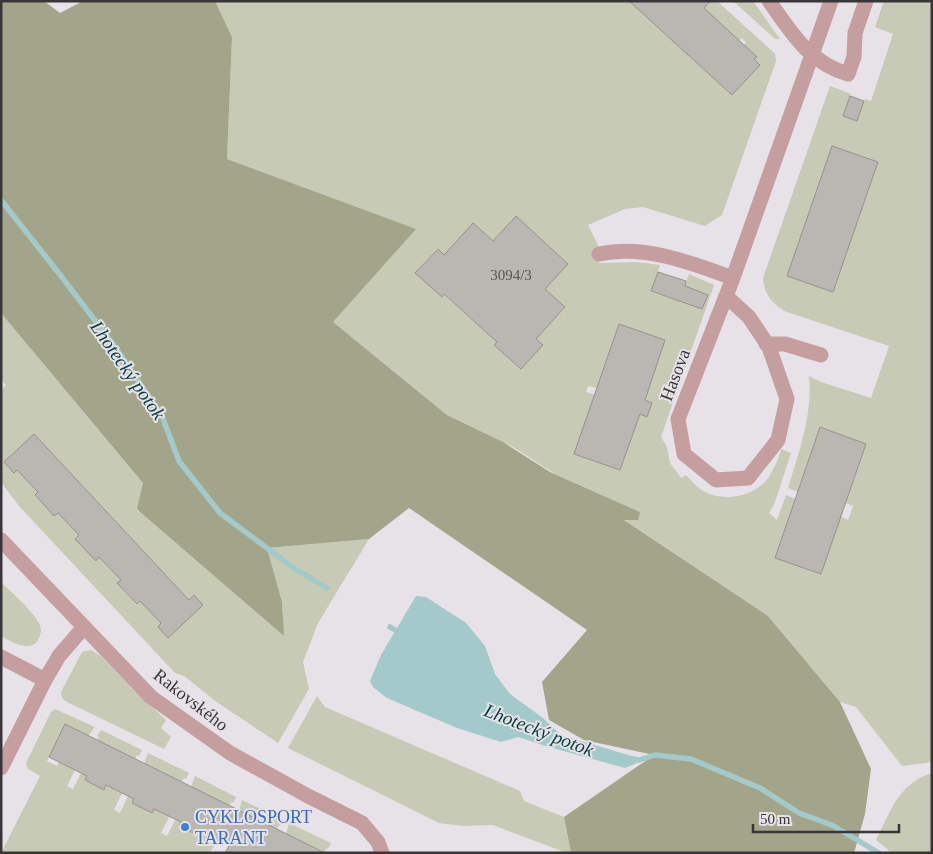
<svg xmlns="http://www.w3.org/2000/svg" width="933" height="854" viewBox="0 0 933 854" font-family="'Times New Roman',serif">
  <rect width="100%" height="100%" fill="#e7e2e7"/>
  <path fill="#c7cab4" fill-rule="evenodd" d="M 215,1 L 629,1 L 732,95 L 760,64 L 754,59 L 757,57 L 744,45 L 746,42 L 742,38 L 739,41 L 703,8 L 701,1 L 717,1 L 772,51 L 775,54 L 776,61 L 722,215 L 705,226 L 643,207 L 625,209 L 588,225 L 598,245 L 599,263 L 637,262 L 660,265 L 651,292 L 679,301 L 689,274 L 714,285 L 661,437 L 667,447 L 670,463 L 681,478 L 686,475 C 691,480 695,485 700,489 C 722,504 757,497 770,475 C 775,467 779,458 781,449 L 791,453 L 774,505 L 769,513 L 777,520 L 786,495 L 796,499 L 775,558 L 821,574 L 841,517 L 848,520 L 853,506 L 846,503 L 866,444 L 820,428 L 798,492 L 788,488 C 799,452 813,414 809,376 L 821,382 L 871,398 L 889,346 L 784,311 C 772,303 764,294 763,278 L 830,86 L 851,94 L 843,116 L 857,121 L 865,99 L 871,101 L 893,34 L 875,27 L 884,1 L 932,1 L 932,762 L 902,766 L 856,707 L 840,702 L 768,616 L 623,519 L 640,512 L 555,474 L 513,447 L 447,415 L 333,322 L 415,229 L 227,159 L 232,37 ZM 832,146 L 878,162 L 833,292 L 787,276 ZM 516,216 L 568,264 L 545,289 L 565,308 L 553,321 L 546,315 L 530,333 L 542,345 L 521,369 L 494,345 L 497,342 L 444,295 L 442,297 L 416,272 L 437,249 L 450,261 L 467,242 L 461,236 L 473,223 L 493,241 ZM 619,324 L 665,340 L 645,400 L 651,403 L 647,417 L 640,414 L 620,470 L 574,454 L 595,395 L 586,392 L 588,386 L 597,388 Z
    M 733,1 L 753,1 L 780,39 L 775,39 Z
    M 1,313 L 144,484 L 137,510 L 283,635 L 282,602 L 267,548 L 369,539 L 318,623 L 303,662 L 309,689 L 278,743 L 218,703 L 184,676 L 175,673 L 19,506 L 1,482 L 1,390 L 6,385 L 1,380 ZM 34,434 L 198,609 L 168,637 L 158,627 L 161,623 L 140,601 L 136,604 L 117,583 L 121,580 L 99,557 L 96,561 L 79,535 L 58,513 L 54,516 L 35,496 L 38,492 L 17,470 L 14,473 L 4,462 Z
    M 1,582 C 13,594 31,609 39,623 C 42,629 41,633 39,638 C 32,654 12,642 1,636 Z
    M 91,650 L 101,656 L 136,692 L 166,720 L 161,728 L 171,737 L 164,749 L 67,702 L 62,698 L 61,692 L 82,652 Z
    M 317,696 L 325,707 L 520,791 L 524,801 L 564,817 L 571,853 L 567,853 L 493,825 L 463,826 L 439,823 L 288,748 Z
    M 55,709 L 95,727 L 88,736 L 65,725 L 47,761 L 57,766 L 59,762 L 75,770 L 67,786 L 73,789 L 81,773 L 87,776 L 85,780 L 104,790 L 107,786 L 122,793 L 114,810 L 120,813 L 128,796 L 134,799 L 132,803 L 151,813 L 154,809 L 169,817 L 161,833 L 167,836 L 175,820 L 181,822 L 179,827 L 199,837 L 201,832 L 217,840 L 210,853 L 1,853 L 40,776 L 28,769 L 26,763 L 51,712 Z
    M 101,730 L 142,750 L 139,756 L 137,755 L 135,759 L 97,740 L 99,737 L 97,736 Z
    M 148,753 L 189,773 L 186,779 L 184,778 L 182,782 L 144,764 Z
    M 932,773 L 932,853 L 892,853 L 876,840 C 890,812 899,783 932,773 Z
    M 195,776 L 236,797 L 233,803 L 231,802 L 230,806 L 191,787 Z
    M 242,800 L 284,820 L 280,826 L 279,825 L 277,829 L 239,810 Z
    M 289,823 L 331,843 L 328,849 L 326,848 L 324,852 L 286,834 Z"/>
  <path fill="#a2a589" d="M 1,1 L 44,1 L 60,13 L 83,1 L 215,1 L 232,37 L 227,159 L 416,229 L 333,322 L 447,415 L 503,442 L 550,472 L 640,512 L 638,520 L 624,520 L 768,616 L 840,702 L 871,769 L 865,814 L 854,853 L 571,853 L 564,817 L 654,755 L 584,740 L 549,720 L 542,682 L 587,630 L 409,508 L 369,539 L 267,548 L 282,602 L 284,636 L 141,513 L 137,509 L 143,483 L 1,313 Z"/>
  <path fill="#a3c9ca" d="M 416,596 L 426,597 L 466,623 L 485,646 L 495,674 L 510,694 L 543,718 L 561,735 L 635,757 L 639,760 L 635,764 L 625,768 L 549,747 L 518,737 L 501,742 L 457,728 L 387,698 L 373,687 L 370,681 L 381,655 Z"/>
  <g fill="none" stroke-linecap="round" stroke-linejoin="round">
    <path stroke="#a3c9ca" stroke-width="5.5" d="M 1,200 L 61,276 L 116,348 L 162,416 L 179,461 L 220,513 L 295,569 L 327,588
      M 390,627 L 400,633
      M 632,759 L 639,760 L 655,755 L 691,759 L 760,788 L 799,813 L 832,825 L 879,853"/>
  </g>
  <path fill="#bab6b1" stroke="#95918c" d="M 629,1 L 710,1 L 704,8 L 757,57 L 754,59 L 760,65 L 732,95 Z
    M 850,96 L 864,101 L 857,121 L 843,116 Z
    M 832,146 L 878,162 L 833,292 L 787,276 Z
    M 516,216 L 568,264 L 545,289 L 565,307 L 536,339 L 543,345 L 521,369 L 494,345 L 497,342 L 444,294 L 442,297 L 415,273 L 438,249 L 444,255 L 473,223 L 493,241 Z
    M 658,272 L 686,281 L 685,286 L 708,295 L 702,309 L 651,291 Z
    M 619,324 L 665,340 L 645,400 L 652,403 L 647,417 L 640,414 L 620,470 L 574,454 Z
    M 820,427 L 866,444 L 821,574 L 775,558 Z
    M 34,434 L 189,600 L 194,595 L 203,605 L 168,638 L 158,627 L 161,623 L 140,601 L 137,604 L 117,583 L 121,580 L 99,557 L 96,561 L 75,539 L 79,535 L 58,513 L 54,516 L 35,495 L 38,492 L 17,470 L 14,473 L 4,462 Z
    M 65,724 L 325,853 L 225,853 L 229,846 L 201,832 L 199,836 L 179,826 L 181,822 L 154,809 L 152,813 L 132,803 L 134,799 L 106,785 L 104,790 L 85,780 L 87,776 L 49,757 Z"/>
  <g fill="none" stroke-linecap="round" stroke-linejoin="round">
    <path stroke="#c59f9f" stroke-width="15" d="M 769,1 C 791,32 809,63 848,74 L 854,57 L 855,33 L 866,1
      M 599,254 C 644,244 691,263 733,278
      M 726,296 L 749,317 L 769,347 L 787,399 L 778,440 L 748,478 L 716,480 L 684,454 L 678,419 L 726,296 L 733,278 L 831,1
      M 766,344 L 785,344 L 821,355
      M 1,540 L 151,697 L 230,753 L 308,796 L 362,823 L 378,842 L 382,853
      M 1,657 L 45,680
      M 1,768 L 45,680 L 59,656 L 84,627"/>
  </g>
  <circle fill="#3f7fe0" stroke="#e7e2e7" stroke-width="2" cx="185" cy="827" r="5"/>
  <g text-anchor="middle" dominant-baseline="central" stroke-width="4" stroke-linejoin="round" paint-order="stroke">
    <g font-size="15" fill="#585656">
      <text x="511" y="275">3094/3</text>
    </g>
    <g font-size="18" fill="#383638" stroke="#e7e2e7">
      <text transform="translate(675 375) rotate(-69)">Hasova</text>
      <text transform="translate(191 700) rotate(38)">Rakovského</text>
    </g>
    <g font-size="18" fill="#366cbe" stroke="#e7e2e7" text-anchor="start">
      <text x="195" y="817">CYKLOSPORT<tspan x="195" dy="21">TARANT</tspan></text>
    </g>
    <g font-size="19" font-style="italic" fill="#013f41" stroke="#e7e2e7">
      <text transform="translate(128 370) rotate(55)">Lhotecký potok</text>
      <text transform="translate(539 730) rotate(21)">Lhotecký potok</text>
    </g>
  </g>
  <rect width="933" height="854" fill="none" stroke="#383638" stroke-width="5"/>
  <path d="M753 824v8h146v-8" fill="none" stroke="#383638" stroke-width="2.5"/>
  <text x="760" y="824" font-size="15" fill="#383638" stroke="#e7e2e7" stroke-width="4" paint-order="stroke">50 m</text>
</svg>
